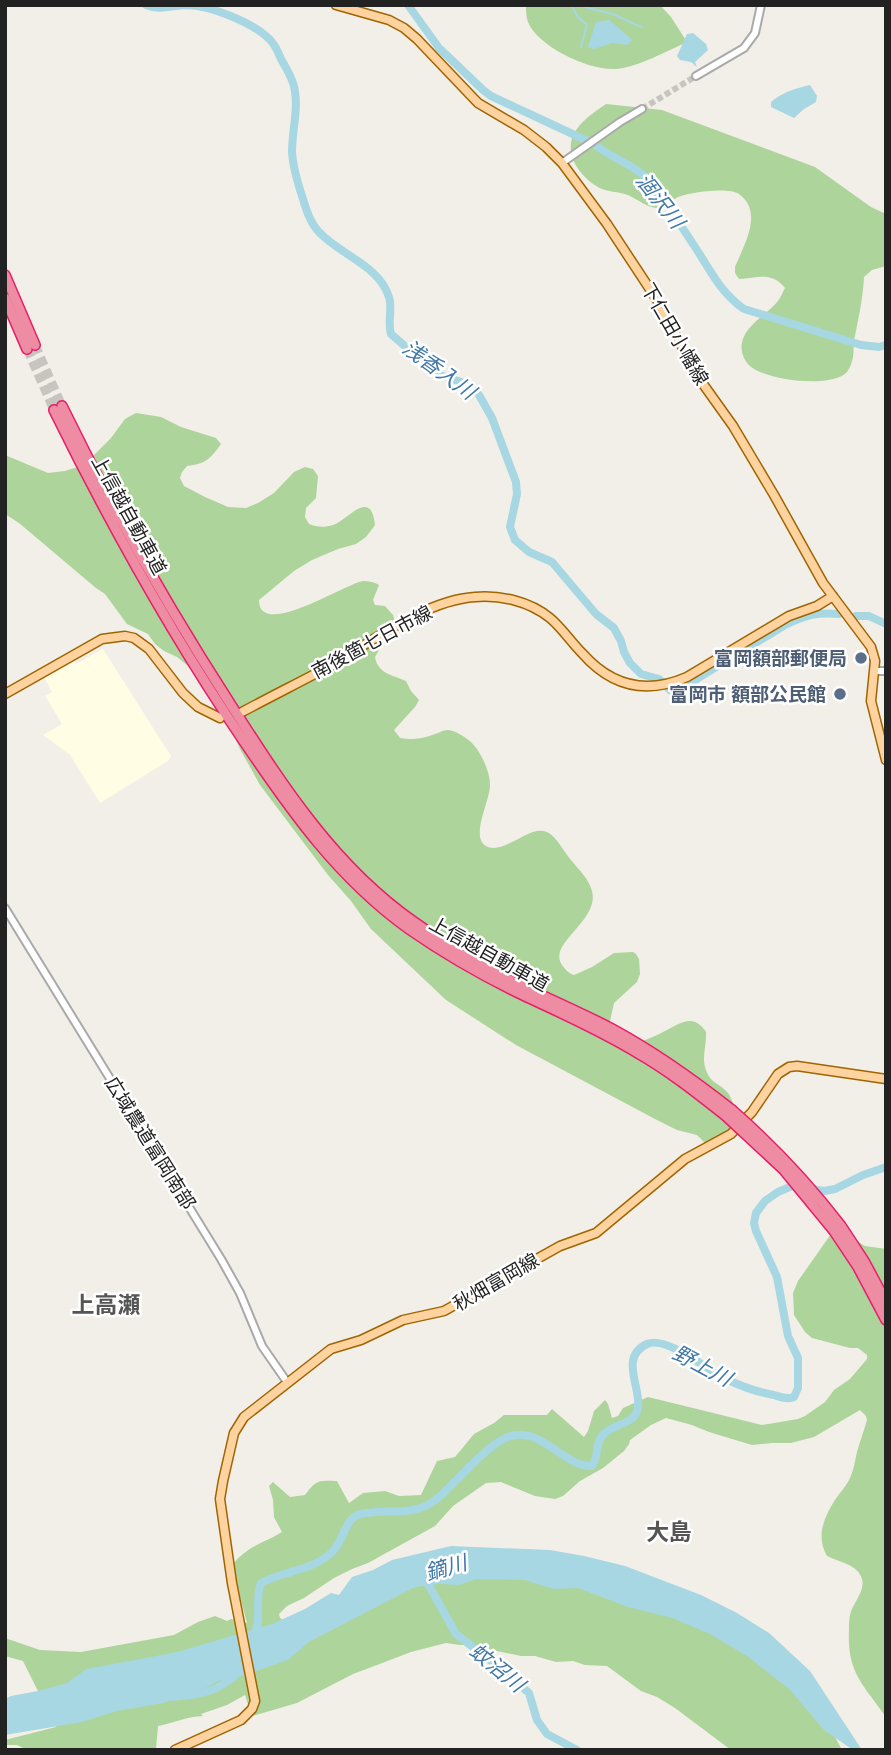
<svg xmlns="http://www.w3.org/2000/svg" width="891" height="1755" viewBox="0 0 891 1755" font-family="Roboto,'Noto Sans JP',sans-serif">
  <rect width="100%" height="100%" fill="#f2eee8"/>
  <path fill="#fffee4" d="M 103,649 L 171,756 L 168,761 L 100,803 L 70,755 L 43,735 L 62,724 L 45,696 L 52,692 L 44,677 L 74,660 L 76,664 Z"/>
  <path fill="#add49a" d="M 526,5 L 660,5 L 671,17 L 687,42 C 667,51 638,67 616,69 C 590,71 538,47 528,22 C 526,17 526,10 526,5 Z
    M 606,104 L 662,110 L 815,167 L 871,207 L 886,214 L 886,266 L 872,270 L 864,277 C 863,299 858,320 854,341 C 853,346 854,352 853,357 C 852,362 850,368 847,372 C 832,389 765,380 750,366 C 744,361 740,351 742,342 C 747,322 770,314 780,298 C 782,295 783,291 785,288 C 772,271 757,278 739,279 L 735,273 L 735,267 C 744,245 764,212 739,194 C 729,187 693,192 681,196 C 673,198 666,208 657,208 C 648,208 637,199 628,195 C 620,192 610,192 602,189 C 586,182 568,162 571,143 C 574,125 593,113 606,104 Z
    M 136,413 L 161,417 L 181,427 L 216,438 L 221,444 C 210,459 206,464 187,466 L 182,472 L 180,478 L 184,486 L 205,497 L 228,507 L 246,508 L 258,503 L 274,493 L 294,472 L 305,467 L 313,469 L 318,476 L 316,498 L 306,508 L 305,517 L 309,524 C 317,527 324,528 333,525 C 348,520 371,487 375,525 L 366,537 L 356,544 L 338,549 L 312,560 L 294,571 L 259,600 C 259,640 344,584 363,581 C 369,581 374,582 379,585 L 373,600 L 375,605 L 385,606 L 393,615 L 395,623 L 375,657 C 378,674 393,675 406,681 L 411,691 L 419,700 L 415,707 L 394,730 L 400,738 C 411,740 422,739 432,735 C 437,734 443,730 447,730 C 455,730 465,737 471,742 C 481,752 490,771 490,785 C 490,801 470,837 486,846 C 504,856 529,824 547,832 C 557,837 564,852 571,860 C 579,870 589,879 592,891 C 600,921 547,943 562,965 C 566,970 568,973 574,975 L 592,967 L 614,953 L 633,952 L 636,954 L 639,959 L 640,974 L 637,982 L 614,1003 L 610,1021 L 614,1029 L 638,1043 C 647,1039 656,1036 665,1031 C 681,1023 693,1013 706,1032 C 707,1044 701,1058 706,1070 C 711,1083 715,1081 724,1089 C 736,1099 735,1116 734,1130 L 716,1146 L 705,1143 L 697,1135 L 677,1130 L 655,1119 L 516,1045 L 446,1000 L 371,929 L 351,901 L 328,875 L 260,785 L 240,749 L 231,729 L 219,712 L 222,702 L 209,683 L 177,657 L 164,651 L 155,644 L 148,634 L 127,624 L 105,594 L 96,588 L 19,523 L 5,514 L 5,455 L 48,473 L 65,471 L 84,465 L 111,438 L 125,419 Z
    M 842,1232 L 865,1246 L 886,1249 L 886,1717 C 863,1684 847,1673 849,1630 C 849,1622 849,1616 852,1609 C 856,1600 865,1589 862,1579 C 858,1564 838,1562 827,1556 C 816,1537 823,1519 835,1500 C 840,1492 846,1487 850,1478 C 854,1469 855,1461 857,1452 C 860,1441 864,1431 867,1420 L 866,1416 L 860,1410 L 814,1437 L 791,1443 L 772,1443 L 752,1445 L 709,1432 L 692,1425 L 666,1418 L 651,1425 L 630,1440 L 629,1444 L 624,1451 L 603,1468 L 580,1481 L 563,1496 L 555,1499 L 535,1496 L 501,1482 L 486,1483 L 453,1506 L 435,1526 L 368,1563 L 352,1569 L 334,1578 L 304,1598 L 287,1606 L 279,1614 L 280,1618 L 283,1620 L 372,1580 L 506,1569 L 735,1628 L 835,1737 L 842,1750 L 731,1750 L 675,1708 L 657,1697 L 641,1691 L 607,1666 L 585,1665 L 573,1661 L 556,1662 L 535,1656 L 521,1656 L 492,1650 L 481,1645 L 460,1645 L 446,1643 L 411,1652 L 377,1665 L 353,1674 L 297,1703 L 252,1716 L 245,1695 L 227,1705 L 201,1714 L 203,1716 C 185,1717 174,1723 158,1726 L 156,1749 L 27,1750 L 17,1745 L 5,1745 L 5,1740 L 56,1727 L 23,1661 L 5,1656 L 5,1638 L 40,1650 L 81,1652 L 174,1635 L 198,1622 L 215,1616 L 227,1621 L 231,1619 L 247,1623 L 239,1593 L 234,1563 C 248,1546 264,1543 282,1532 L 274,1517 L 273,1500 L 269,1486 L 273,1482 L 290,1497 L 305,1495 C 316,1480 318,1480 337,1481 L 349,1503 L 363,1493 L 385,1491 L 399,1496 L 421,1495 L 437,1461 L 455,1457 L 474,1434 L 494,1423 L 504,1415 L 547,1415 L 552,1409 L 584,1437 L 588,1431 L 594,1411 L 605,1400 L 608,1404 L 612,1418 L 618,1416 L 623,1408 L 648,1397 L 762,1425 L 798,1419 L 805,1416 L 825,1402 L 834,1390 L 850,1379 L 867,1359 L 867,1355 L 858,1348 L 850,1348 L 812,1338 L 805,1332 L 794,1315 L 793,1293 L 798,1281 L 831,1234 Z"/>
  <path fill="#a6d7e2" d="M 609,20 C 613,23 630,37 632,40 L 628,45 L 612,43 L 594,49 L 588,47 L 596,22 Z
    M 693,33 L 706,44 L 708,50 L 695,62 L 697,67 L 691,62 L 680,60 L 677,56 L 687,34 Z
    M 810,85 L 817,96 L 816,102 L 804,109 L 794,118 L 771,107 L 771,102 C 781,93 796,88 810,85 Z
    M 451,1546 L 550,1550 L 584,1556 L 625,1566 L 701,1595 L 737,1613 L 769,1633 L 810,1671 L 862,1750 L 853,1750 L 824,1730 L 790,1690 L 747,1656 L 710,1634 L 672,1618 L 628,1607 L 578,1588 L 554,1589 L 524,1580 L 476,1579 L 459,1585 L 440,1584 L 415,1587 L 309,1642 L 288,1660 L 242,1676 L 218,1681 L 203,1689 L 163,1703 L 117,1711 L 82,1722 L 5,1735 L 5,1699 L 11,1696 L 38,1691 L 67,1683 L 86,1669 L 177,1652 L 272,1624 L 305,1609 L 331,1593 L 339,1595 L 352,1577 L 373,1570 L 392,1560 Z"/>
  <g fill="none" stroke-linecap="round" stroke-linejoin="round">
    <path stroke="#a6d7e2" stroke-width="2" d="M 571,5 L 578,17 L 587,25 L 581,47
      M 580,5 C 591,10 603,11 615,15 C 624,19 632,24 642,27
      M 409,6 L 410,5"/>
    <path stroke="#a6d7e2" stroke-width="8" d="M 146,5 C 160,11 173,5 188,5 C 211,6 248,21 266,36 C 274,42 277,50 281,59 C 285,66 290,74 293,83 C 300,105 292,129 292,152 C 293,168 298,184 303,199 C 306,210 311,224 319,232 C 340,255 379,265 389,297 C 393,308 387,322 391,334 L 437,374 L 464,383 L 473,389 L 479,395 L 492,418 L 516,482 L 517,494 L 510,527 L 515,540 L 529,552 L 552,562 L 596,614 L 614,628 L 621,641 L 624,652 L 630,663 L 641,674 L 659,679 L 672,692 C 681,694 692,685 698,678 L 785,625 C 805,615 816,612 839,614
      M 408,5 L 439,48 L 483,90 L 491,96 L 594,144 C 611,158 633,164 649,180 C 664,201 679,222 693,244 C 709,267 719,292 744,309 L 861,345 L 879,347 L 886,345
      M 856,616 L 869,616 L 886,624
      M 425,1577 L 428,1584 L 456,1634 L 495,1664 L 529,1693 L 537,1720 L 547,1734 L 577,1750
      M 253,1636 C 263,1619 254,1601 261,1583 C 285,1570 314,1571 333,1551 C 344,1540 345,1517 361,1514 C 388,1508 415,1518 438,1498 C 457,1482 490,1439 515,1435 C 545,1431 565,1467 592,1466 C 599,1457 595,1444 602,1436 C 611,1423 636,1426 638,1407 C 641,1387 619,1357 647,1344 C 666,1335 710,1372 728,1380 C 743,1387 757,1392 774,1395 C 781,1397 787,1400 794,1397 L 798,1388 L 798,1358 L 788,1336 L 777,1277 L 756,1231 L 754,1223 L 756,1213 L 765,1201 L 778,1192 L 792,1186 L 824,1191 L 835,1189 L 863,1175 L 886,1167
      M 173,1697 C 199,1695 221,1691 240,1671"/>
    <path stroke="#c8c5c0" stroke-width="6" stroke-dasharray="6 3" stroke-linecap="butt" d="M 642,109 L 696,76"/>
    <path stroke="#c8c5c0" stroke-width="9" stroke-dasharray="9 4.5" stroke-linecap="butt" d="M 35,345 L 62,406
      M 27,349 L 54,410"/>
    <g stroke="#a9a9a9" stroke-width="10">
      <path id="minor" d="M 696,76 L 744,48 L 755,33 L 761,5
        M 562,163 L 620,122 L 642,109
        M 874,671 L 886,671
        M 5,908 L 221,1259 L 240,1293 L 262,1346 L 287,1382"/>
    </g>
    <g stroke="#9f6500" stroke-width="11">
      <path id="major" d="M 336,5 L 389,20 L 404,28 L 417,39 L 478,103 L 524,130 L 546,147 L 562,163 L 607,224 L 659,303 L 698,377 L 733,426 L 774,495 L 823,583 L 871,647 L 875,661 L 871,701 L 886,760
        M 5,694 L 102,639 L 125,636 L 134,638 L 149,649 L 183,693 L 198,707 L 220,718
        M 242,712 C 272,696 302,681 332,665 C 373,641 426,600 475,597 C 501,595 529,601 550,618 C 562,628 571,642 582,653 C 611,686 646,695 687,677 L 789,616 L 817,606 L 833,596
        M 175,1750 L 241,1720 L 252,1709 L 255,1701 L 232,1583 L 220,1499 L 223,1481 L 234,1433 L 244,1417 L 331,1349 L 361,1340 L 403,1320 L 444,1311 L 560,1246 L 596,1233 L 685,1159 L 731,1134 L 752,1112 L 778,1074 L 789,1067 L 797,1066 L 886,1079"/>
    </g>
    <g stroke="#e71e6a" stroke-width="12">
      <path id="highway" d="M 5,275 L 35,345
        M 5,298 L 27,349
        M 62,406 C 112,509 169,609 231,705 C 283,786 334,866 414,922 C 450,948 488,970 528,989 C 556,1002 586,1015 614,1030 C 656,1053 694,1080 732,1110
        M 54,410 C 110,524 172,635 243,740 C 291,811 338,878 409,929 C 445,954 483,976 523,995 C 561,1013 600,1030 636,1052 C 668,1070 697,1093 726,1116
        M 841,1226 L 864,1261 L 886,1302
        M 834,1231 L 858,1267 L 886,1320"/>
    </g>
    <use href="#minor" stroke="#fff" stroke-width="6"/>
    <use href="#major" stroke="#ffd3a0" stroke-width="8"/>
    <use href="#highway" stroke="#ed8ca2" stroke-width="9"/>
    <g stroke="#e71e6a" stroke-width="12" stroke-linecap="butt">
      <path id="highway-bridge" d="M 732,1110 C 772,1145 808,1183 841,1226
        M 726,1116 L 783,1169 L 834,1231"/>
    </g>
    <use href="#highway-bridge" stroke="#ed8ca2" stroke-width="9"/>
  </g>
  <g fill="#5c6f8a" stroke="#fff" stroke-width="2.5">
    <circle cx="861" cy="658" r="7"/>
    <circle cx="840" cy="694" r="7"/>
  </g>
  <g text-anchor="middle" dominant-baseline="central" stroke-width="5" stroke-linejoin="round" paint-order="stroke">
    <g font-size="19" fill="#222" stroke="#fff">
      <text transform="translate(675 334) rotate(60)">下仁田小幡線</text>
      <text transform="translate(129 515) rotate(61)">上信越自動車道</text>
      <text transform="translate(372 642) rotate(-28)">南後箇七日市線</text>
      <text transform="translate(489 954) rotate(29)">上信越自動車道</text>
      <text transform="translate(150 1143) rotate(58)">広域農道富岡南部</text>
      <text transform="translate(496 1282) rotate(-30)">秋畑富岡線</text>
    </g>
    <g font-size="19" font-weight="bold" fill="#4e5e75" stroke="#fff" text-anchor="end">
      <text x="847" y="658">富岡額部郵便局</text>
      <text x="826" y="694">富岡市 額部公民館</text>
    </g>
    <g font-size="21" font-style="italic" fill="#4178a8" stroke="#fff">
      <text transform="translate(660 201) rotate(52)">涸沢川</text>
      <text transform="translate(439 370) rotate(36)">浅香入川</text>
      <text transform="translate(702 1366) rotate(28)">野上川</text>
      <text transform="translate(446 1568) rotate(-16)">鏑川</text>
      <text transform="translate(497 1668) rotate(39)">蚊沼川</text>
    </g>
    <g font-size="23" font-weight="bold" fill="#555" stroke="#fff">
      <text x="106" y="1305">上高瀬</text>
      <text x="669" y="1532">大島</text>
    </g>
  </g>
  <rect width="891" height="1755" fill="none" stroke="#222222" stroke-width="14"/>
</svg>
